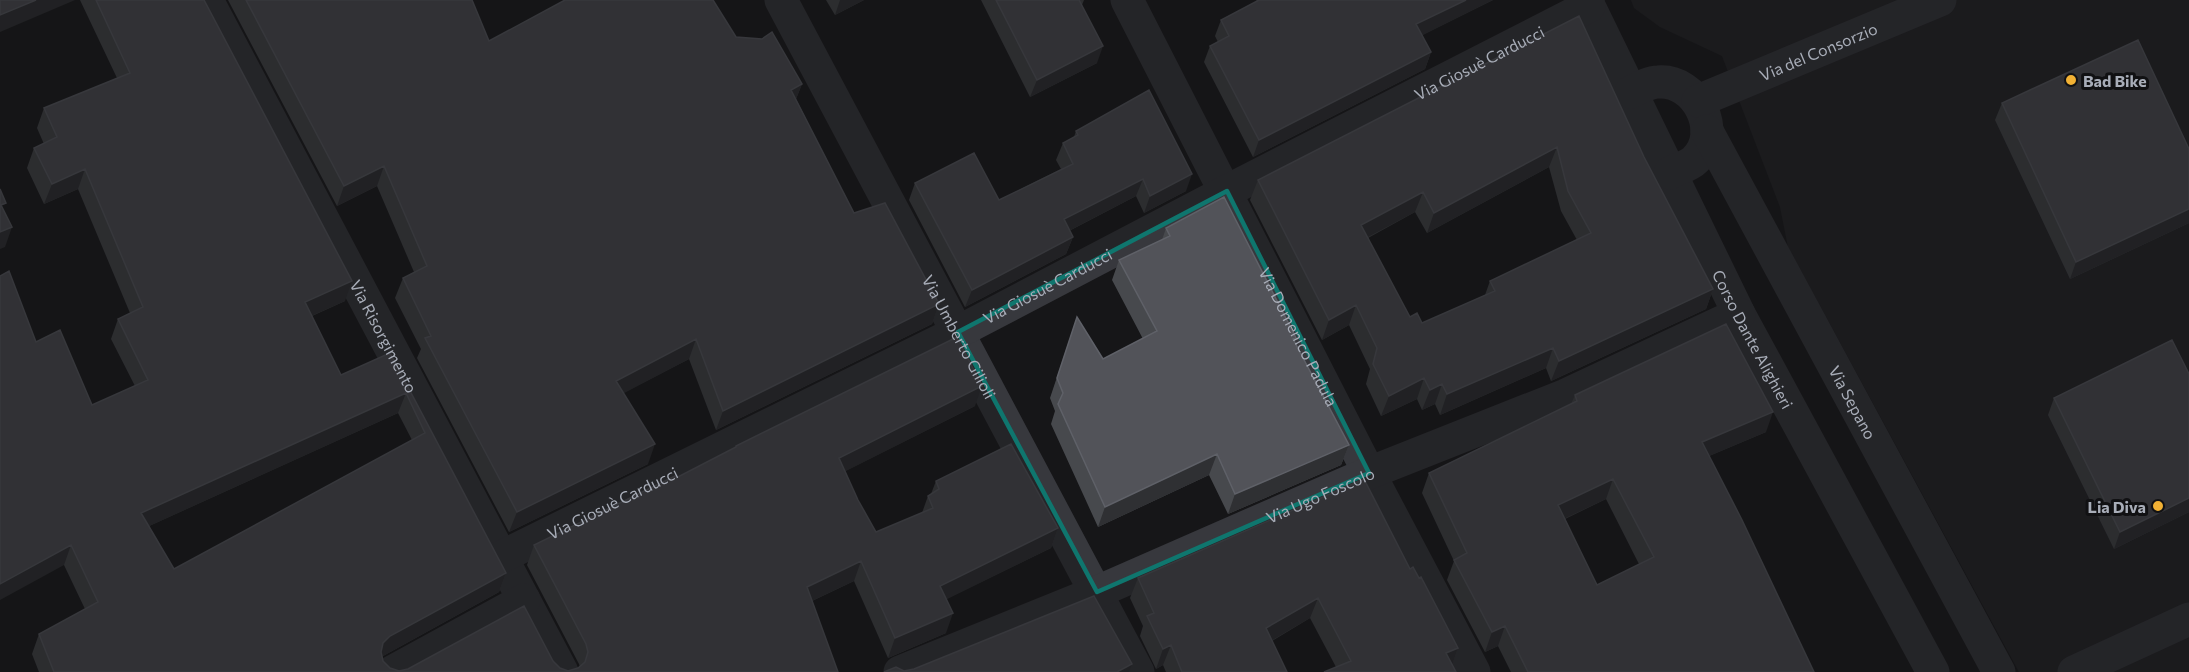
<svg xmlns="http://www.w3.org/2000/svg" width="2189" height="672" viewBox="0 0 2189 672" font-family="Commissioner,sans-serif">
  <rect width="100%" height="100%" fill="#161618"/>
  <path fill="#222225" d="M 1631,0 L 2189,0 L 2189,672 L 2019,672 L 1788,247 L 1780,207 L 1722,56 L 1660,27 L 1634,8 Z"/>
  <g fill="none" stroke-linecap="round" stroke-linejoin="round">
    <g stroke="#37383d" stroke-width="33">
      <path id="s1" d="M 207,0 L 562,672"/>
      <path id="s2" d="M 781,0 L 1138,672"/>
      <path id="s3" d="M 1127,0 L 1369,473 L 1474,672"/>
      <path id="s4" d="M 1586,0 L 1739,314 L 1933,672"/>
      <path d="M 1631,92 C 1639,88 1650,82 1658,82 C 1696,79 1724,132 1695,160 C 1689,166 1677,169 1670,173"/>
      <path id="s5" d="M 1698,101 L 1940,0"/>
      <path id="s6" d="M 1707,131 L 1999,672"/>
      <path id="s7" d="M 501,557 L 958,332 L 1227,191 L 1589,6"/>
      <path d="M 392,672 L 524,600"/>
      <path id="s8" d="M 900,672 L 1097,592 L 1369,473 L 1566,395 L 1739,314"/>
      <path d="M 2074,672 L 2189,619"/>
    </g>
  </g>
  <path fill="#47494d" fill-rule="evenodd" d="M 80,0 L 204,0 L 345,301 L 312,316 L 341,375 L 390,353 L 506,573 L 499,592 L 383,656 L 382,657 L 383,661 L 390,668 L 399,671 L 553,661 L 560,668 L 568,671 L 578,668 L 580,667 L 579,664 L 527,565 L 534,545 L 676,478 L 735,448 L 736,446 L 975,406 L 845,471 L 858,500 L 876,532 L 922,513 L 928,496 L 931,494 L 936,481 L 1058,528 L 1051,548 L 946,599 L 946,633 L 888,658 L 854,581 L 812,601 L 838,672 L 39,672 L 32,654 L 39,634 L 85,609 L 64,565 L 36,342 L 92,405 L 135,386 L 111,339 L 118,319 L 130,313 L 78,189 L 44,204 L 27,168 L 34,148 L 44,144 L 37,128 L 44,108 L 117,78 ZM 398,413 L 412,440 L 174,569 L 149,526 Z
    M 228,0 L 472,0 L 489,41 L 736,37 L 802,84 L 796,99 L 854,213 L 939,304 L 932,324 L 716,430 L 689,359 L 623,393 L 648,464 L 509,532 L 417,358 L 421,349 L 395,298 L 403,278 L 414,272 L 377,186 L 337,206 Z
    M 826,0 L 864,0 L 835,15 Z
    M 981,0 L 1084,0 L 1082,5 L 1097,63 L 1030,97 Z
    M 1256,0 L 1493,0 L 1422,35 L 1431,52 L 1425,69 L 1253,157 L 1204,62 L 1210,46 L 1218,42 L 1215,36 L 1221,20 L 1257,1 Z
    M 1579,16 L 1644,157 L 1713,289 L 1706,309 L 1551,381 L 1546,368 L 1440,415 L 1435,404 L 1422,410 L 1417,399 L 1381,416 L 1366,384 L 1370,369 L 1349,325 L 1322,340 L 1250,200 L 1258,180 ZM 1549,167 L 1561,211 L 1577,240 L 1490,281 L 1485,295 L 1422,323 L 1410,317 L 1368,238 L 1415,212 L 1427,233 Z
    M 2002,103 L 2189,149 L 2189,223 L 2070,279 L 1995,120 Z
    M 1076,131 L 1186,191 L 1144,213 L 1136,196 L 1069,231 L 1073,237 L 1066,254 L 965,307 L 909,200 L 915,183 L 999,200 L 1061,169 L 1056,160 L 1063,143 L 1074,137 Z
    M 1166,228 L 1296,338 L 1295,342 L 1349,445 L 1341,465 L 1228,514 L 1209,475 L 1098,527 L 1051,424 L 1055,411 L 1050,398 L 1077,317 L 1103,359 L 1143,339 L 1112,280 L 1119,260 L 1162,240 Z
    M 2189,374 L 2189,512 L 2114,549 L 2048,415 L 2054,398 Z
    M 1575,395 L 1766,432 L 1709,456 L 1814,672 L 1511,672 L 1498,646 L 1485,652 L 1447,580 L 1454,561 L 1422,493 L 1429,473 L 1571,404 ZM 1606,499 L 1639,564 L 1597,585 L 1565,519 Z
    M 1410,569 L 1458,648 L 1452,665 L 1336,667 L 1310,618 L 1272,641 L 1287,672 L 1166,672 L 1163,665 L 1156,669 L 1140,636 L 1143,626 L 1130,598 L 1138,578 Z"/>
  <path fill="#2f3033" d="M 36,0 L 75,0 L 0,32 L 0,15 Z
    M 840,0 L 864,0 L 835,15 Z
    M 1466,0 L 1493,0 L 1411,41 L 1416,24 Z
    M 1103,46 L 1097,63 L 1030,97 L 1037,80 Z
    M 1431,52 L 1425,69 L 1253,157 L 1259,140 Z
    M 802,84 L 794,104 L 791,90 Z
    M 1557,147 L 1549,167 L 1427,233 L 1434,213 Z
    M 384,166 L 377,186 L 337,206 L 344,186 Z
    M 85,169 L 78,189 L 44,204 L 52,184 Z
    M 1192,174 L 1186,191 L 1144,213 L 1150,196 Z
    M 1143,179 L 1136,196 L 1057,237 L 1064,219 Z
    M 1423,192 L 1415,212 L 1353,245 L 1361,225 Z
    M 2189,209 L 2189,223 L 2070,279 L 2076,262 Z
    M 12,227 L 5,247 L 0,249 L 0,232 Z
    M 1073,237 L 1066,254 L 965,307 L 972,290 Z
    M 352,281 L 345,301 L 298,322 L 305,302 Z
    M 1713,289 L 1706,309 L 1551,381 L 1559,361 Z
    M 939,304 L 932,324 L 716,430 L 723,411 Z
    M 1356,305 L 1349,325 L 1322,340 L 1329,320 Z
    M 696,339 L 689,359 L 609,401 L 616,381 Z
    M 1553,348 L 1546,368 L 1440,415 L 1447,394 Z
    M 1424,378 L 1417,399 L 1381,416 L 1389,396 Z
    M 1442,384 L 1435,404 L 1422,410 L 1430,390 Z
    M 982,386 L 975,406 L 832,478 L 839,458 Z
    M 406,393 L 398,413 L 134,533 L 141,513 Z
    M 1773,412 L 1766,432 L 1695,462 L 1702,442 Z
    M 655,444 L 648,464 L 509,532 L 517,512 Z
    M 1349,445 L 1341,465 L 1228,514 L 1235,494 Z
    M 1217,454 L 1209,475 L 1098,527 L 1105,507 Z
    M 1613,479 L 1606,499 L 1551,525 L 1558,505 Z
    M 2189,498 L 2189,512 L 2114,549 L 2120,532 Z
    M 1058,528 L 1051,548 L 933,606 L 940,586 Z
    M 71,545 L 64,565 L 0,600 L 0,584 Z
    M 861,561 L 854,581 L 799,607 L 807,587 Z
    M 506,573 L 499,592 L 383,656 L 376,663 L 383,643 L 390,636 Z
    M 1318,598 L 1310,618 L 1259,648 L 1266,628 Z
    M 953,613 L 946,633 L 888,658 L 895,638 Z
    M 1505,626 L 1498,646 L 1485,652 L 1492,632 Z
    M 1171,645 L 1163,665 L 1156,669 L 1163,649 Z
    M 1458,648 L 1451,668 L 1446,653 Z
    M 1132,664 L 1129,672 L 1117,672 Z"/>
  <path fill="#525359" stroke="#5f6168" stroke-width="1.5" fill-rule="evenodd" d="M 0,0 L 36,0 L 0,15 Z
    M 96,0 L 204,0 L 352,281 L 305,302 L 341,375 L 390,353 L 506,573 L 390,636 L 383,643 L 381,652 L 383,661 L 390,668 L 399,671 L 408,669 L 524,606 L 553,661 L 560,668 L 568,671 L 578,668 L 585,662 L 588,652 L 586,644 L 534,545 L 675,476 L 676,478 L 736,447 L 736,446 L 957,337 L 982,386 L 839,458 L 858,500 L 876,532 L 933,508 L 928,496 L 939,489 L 936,481 L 1011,444 L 1058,528 L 940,586 L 953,613 L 895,638 L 861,561 L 807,587 L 838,672 L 54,672 L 39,634 L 98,602 L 71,545 L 0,584 L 0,276 L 9,271 L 36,342 L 60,330 L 92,405 L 148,380 L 118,319 L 143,307 L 85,169 L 52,184 L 34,148 L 57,137 L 44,108 L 130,73 ZM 406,393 L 425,433 L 174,569 L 141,513 Z
    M 246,0 L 472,0 L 489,41 L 565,0 L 713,0 L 736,37 L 762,39 L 772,32 L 802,84 L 791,90 L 854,213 L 885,203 L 939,304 L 723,411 L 696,339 L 616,381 L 655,444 L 517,512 L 425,338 L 431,336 L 403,278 L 427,266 L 384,166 L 344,186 Z
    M 996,0 L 1079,0 L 1103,46 L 1037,80 Z
    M 1259,0 L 1466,0 L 1416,24 L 1431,52 L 1259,140 L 1210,46 L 1229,36 L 1221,20 Z
    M 1579,16 L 1644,157 L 1713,289 L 1559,361 L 1553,348 L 1447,394 L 1442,384 L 1430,390 L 1424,378 L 1389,396 L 1373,364 L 1377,348 L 1356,305 L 1329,320 L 1258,180 ZM 1557,147 L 1568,191 L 1591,233 L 1490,281 L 1495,291 L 1422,323 L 1417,313 L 1410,317 L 1361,225 L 1423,192 L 1434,213 Z
    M 2138,40 L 2189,149 L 2189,209 L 2076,262 L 2002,103 Z
    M 1149,90 L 1192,174 L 1150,196 L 1143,179 L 1064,219 L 1073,237 L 972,290 L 915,183 L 974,153 L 999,200 L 1073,164 L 1063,143 L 1078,135 L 1076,131 Z
    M 0,189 L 6,203 L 1,205 L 12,227 L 0,232 Z
    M 1224,197 L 1296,338 L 1293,339 L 1349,445 L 1235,494 L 1217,454 L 1105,507 L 1058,404 L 1063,393 L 1057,378 L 1077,317 L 1103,359 L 1157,331 L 1119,260 L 1170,236 L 1166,228 Z
    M 1726,324 L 1773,412 L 1702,442 L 1742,520 L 1814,672 L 1528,672 L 1505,626 L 1492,632 L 1454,560 L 1467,553 L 1429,473 L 1577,401 L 1575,395 ZM 1613,479 L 1654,557 L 1597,585 L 1558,505 Z
    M 2172,340 L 2189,374 L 2189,498 L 2120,532 L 2054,398 Z
    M 1364,479 L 1410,569 L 1413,567 L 1419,578 L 1421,577 L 1458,648 L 1446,653 L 1456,672 L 1324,672 L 1351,661 L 1318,598 L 1266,628 L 1287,672 L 1182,672 L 1171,645 L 1163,649 L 1147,616 L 1154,613 L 1138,578 Z
    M 1094,596 L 1132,664 L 1117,672 L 884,672 L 896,667 L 904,671 L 914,669 Z"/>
  <path d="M0 0H2189V672H0ZM 1227,191 L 1369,473 L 1097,592 L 958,332 Z" fill="#161618" fill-opacity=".55" fill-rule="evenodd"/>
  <path fill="none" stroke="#0f766e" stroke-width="4.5" stroke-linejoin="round" d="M 1227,191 L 1369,473 L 1097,592 L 958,332 Z"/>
  <g fill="#f2b134" stroke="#111113" stroke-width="2">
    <circle cx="2071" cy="80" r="6"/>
    <circle cx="2158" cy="506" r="6"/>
  </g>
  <g text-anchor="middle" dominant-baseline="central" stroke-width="6" stroke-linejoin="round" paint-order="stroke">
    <g font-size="16" fill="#a8adb8" stroke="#111113">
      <text stroke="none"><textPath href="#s5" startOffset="130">Via del Consorzio</textPath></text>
      <text stroke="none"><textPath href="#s7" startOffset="1096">Via Giosuè Carducci</textPath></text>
      <text stroke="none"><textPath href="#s7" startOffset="610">Via Giosuè Carducci</textPath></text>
      <text stroke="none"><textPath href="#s1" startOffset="380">Via Risorgimento</textPath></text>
      <text stroke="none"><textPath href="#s2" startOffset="381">Via Umberto Gilioli</textPath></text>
      <text stroke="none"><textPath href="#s3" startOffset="378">Via Domenico Padula</textPath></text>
      <text stroke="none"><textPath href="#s4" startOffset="378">Corso Dante Alighieri</textPath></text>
      <text stroke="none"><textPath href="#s6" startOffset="308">Via Sepano</textPath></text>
      <text stroke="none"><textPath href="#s8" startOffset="456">Via Ugo Foscolo</textPath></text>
      <text stroke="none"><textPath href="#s7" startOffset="124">Via Giosuè Carducci</textPath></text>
    </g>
    <g font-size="16" font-weight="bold" fill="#a8adb8" stroke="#111113" text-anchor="start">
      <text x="2083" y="80">Bad Bike</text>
      <text x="2146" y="506" text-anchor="end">Lia Diva</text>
    </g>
  </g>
</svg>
